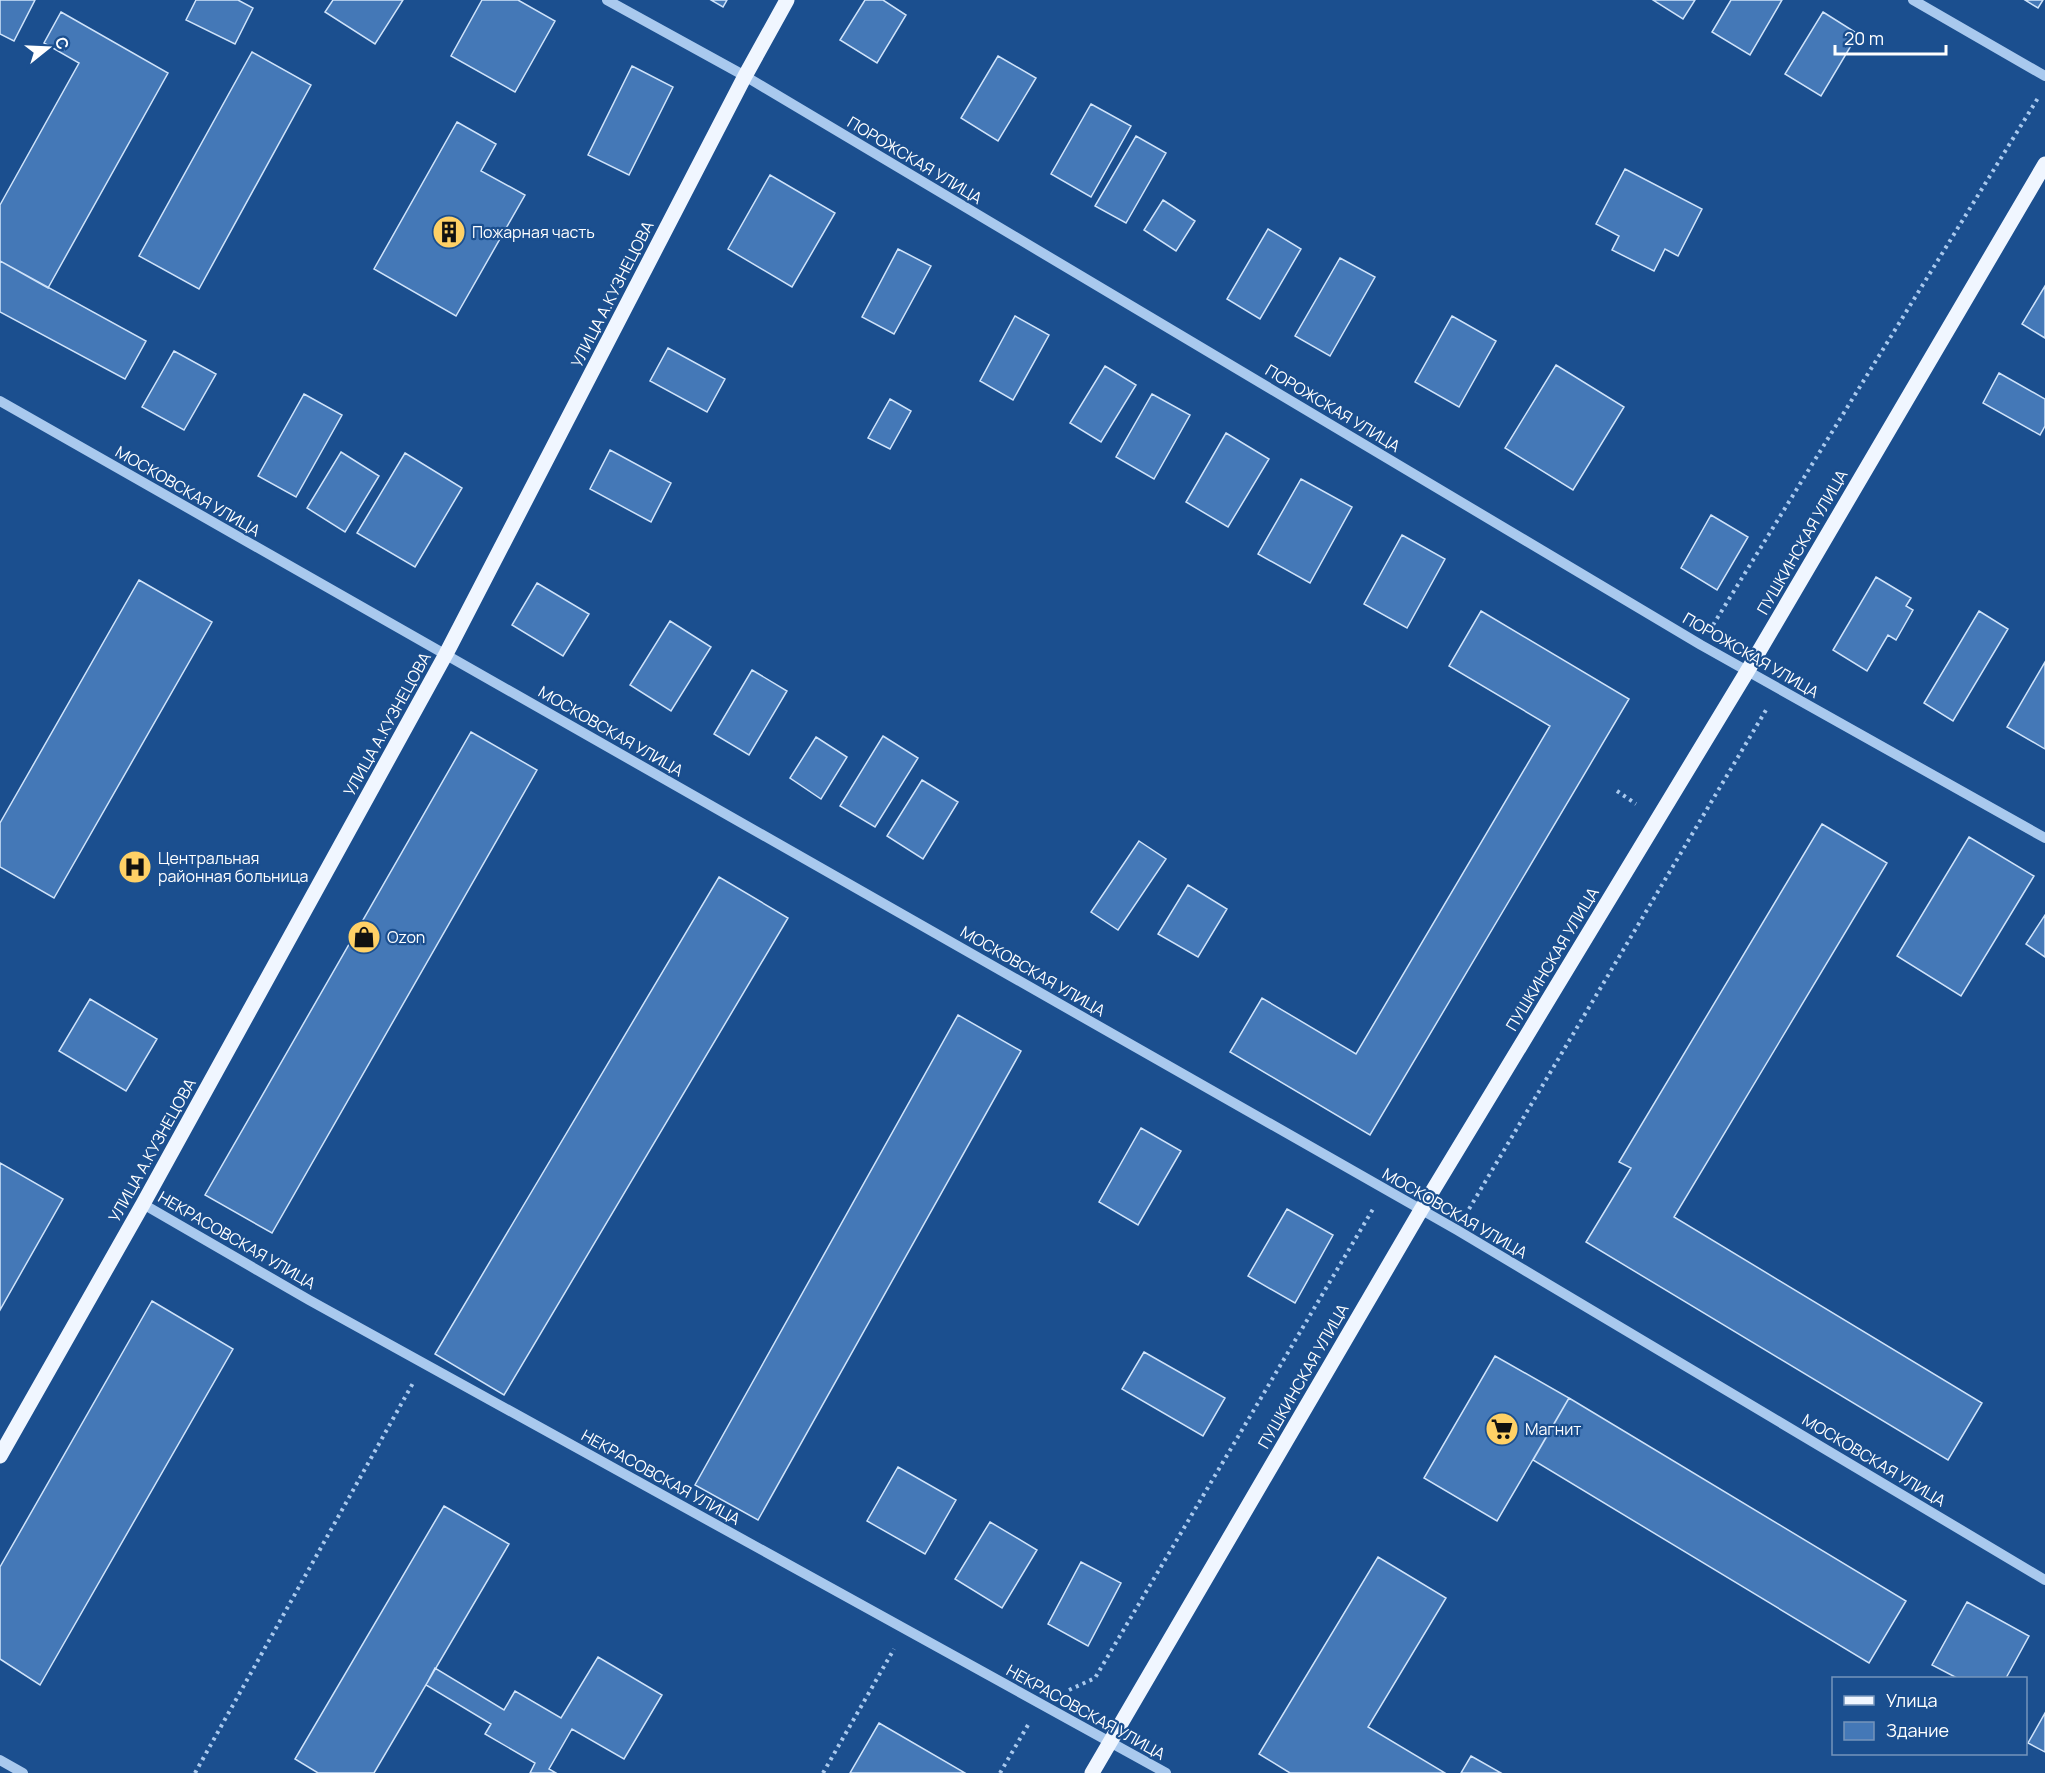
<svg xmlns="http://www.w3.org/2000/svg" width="2045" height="1773" viewBox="0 0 2045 1773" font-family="Manrope,sans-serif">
  <rect width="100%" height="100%" fill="#1b4f8f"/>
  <path fill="#4478b7" stroke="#cfe3fa" stroke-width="1.5" d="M 0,0 L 35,0 L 14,41 L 0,34 Z
    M 196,0 L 238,0 L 253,8 L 235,44 L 186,20 Z
    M 333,0 L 403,0 L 375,44 L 325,12 Z
    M 482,0 L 518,0 L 555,21 L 515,92 L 451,56 Z
    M 711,0 L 727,0 L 723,7 Z
    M 865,0 L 883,0 L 906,15 L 877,63 L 840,40 Z
    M 1653,0 L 1695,0 L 1683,19 Z
    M 1731,0 L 1782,0 L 1750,55 L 1712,32 Z
    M 2025,0 L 2043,0 L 2038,8 Z
    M 61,12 L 168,73 L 48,288 L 0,261 L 0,205 L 79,63 L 44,43 Z
    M 1823,12 L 1858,34 L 1821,96 L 1785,74 Z
    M 252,52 L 311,85 L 199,289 L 139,256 Z
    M 998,56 L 1036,78 L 998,141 L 961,118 Z
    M 632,66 L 673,87 L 629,175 L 588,155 Z
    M 1091,104 L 1131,126 L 1091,197 L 1051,174 Z
    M 457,122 L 496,144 L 481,171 L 525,195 L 456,316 L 374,269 Z
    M 1136,136 L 1166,153 L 1126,223 L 1095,206 Z
    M 1625,169 L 1702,209 L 1678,256 L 1665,249 L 1654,271 L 1612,250 L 1619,236 L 1596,224 Z
    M 770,175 L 835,213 L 792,287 L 728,249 Z
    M 1163,200 L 1195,221 L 1176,251 L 1144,230 Z
    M 1268,229 L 1301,249 L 1260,319 L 1227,299 Z
    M 898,249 L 931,266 L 894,334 L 862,317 Z
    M 1340,258 L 1375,277 L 1330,356 L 1295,336 Z
    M 0,261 L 146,341 L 125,379 L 0,312 Z
    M 2045,286 L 2045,338 L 2022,324 Z
    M 1015,316 L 1049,335 L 1013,400 L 980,381 Z
    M 1452,316 L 1496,341 L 1459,407 L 1415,382 Z
    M 668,348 L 725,379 L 707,412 L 650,381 Z
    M 174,351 L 216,374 L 184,430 L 142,407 Z
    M 1556,365 L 1624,407 L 1573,490 L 1505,448 Z
    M 1105,366 L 1136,385 L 1101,442 L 1070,423 Z
    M 1999,373 L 2045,399 L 2045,426 L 2040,435 L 1983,403 Z
    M 304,394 L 342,415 L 296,497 L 258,476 Z
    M 1152,394 L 1190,415 L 1154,479 L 1116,457 Z
    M 890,399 L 911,411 L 890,449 L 868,438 Z
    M 1226,433 L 1269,459 L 1228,527 L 1186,502 Z
    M 610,450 L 671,483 L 651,522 L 590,489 Z
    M 341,452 L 379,476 L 345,532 L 307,508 Z
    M 405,453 L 462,488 L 415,567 L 357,533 Z
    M 1301,479 L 1352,507 L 1310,583 L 1258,554 Z
    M 1711,515 L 1748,537 L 1717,590 L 1681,568 Z
    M 1402,535 L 1445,559 L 1407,628 L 1364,604 Z
    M 1876,577 L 1911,598 L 1906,606 L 1913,610 L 1896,640 L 1888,635 L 1867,671 L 1833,650 Z
    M 139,580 L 212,622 L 54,898 L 0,867 L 0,823 Z
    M 537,583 L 589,614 L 563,656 L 512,625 Z
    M 1481,611 L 1629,699 L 1370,1135 L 1230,1052 L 1262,998 L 1356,1054 L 1550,726 L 1449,666 Z
    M 1979,611 L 2008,629 L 1953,721 L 1924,703 Z
    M 670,621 L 711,647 L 671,711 L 630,685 Z
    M 2045,662 L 2045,749 L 2007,727 Z
    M 752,670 L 787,691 L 749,755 L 714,734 Z
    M 471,732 L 537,770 L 272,1233 L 205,1195 Z
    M 883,736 L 918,758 L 875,827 L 840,806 Z
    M 816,737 L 847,757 L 821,799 L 790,778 Z
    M 922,780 L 958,802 L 923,859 L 887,836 Z
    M 1822,824 L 1887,863 L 1674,1217 L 1982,1403 L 1948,1460 L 1586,1242 L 1631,1168 L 1619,1162 Z
    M 1969,837 L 2034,876 L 1961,996 L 1897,956 Z
    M 1139,841 L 1166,859 L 1118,930 L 1091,912 Z
    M 719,877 L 788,918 L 504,1395 L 435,1354 Z
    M 1188,885 L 1227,909 L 1198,957 L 1158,934 Z
    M 2045,915 L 2045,957 L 2026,944 Z
    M 90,999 L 157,1039 L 126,1091 L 59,1051 Z
    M 958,1015 L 1021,1051 L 758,1520 L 695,1485 Z
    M 1141,1128 L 1181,1151 L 1138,1225 L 1099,1202 Z
    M 0,1163 L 63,1199 L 0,1310 Z
    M 1287,1209 L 1333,1235 L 1295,1303 L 1248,1276 Z
    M 152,1301 L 233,1349 L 40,1685 L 0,1659 L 0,1567 Z
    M 1144,1352 L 1225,1398 L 1203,1436 L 1122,1389 Z
    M 1495,1356 L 1569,1398 L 1497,1521 L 1424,1478 Z
    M 1569,1398 L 1906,1601 L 1869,1663 L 1533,1460 Z
    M 898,1467 L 956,1500 L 925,1554 L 867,1521 Z
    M 444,1506 L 509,1544 L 374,1773 L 318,1773 L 295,1759 Z
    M 990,1522 L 1037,1550 L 1002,1608 L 955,1579 Z
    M 1378,1557 L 1446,1598 L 1368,1727 L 1445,1773 L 1290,1773 L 1259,1754 Z
    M 1081,1562 L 1121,1583 L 1088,1646 L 1048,1624 Z
    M 1967,1602 L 2029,1636 L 2006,1678 L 1957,1678 L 1932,1665 Z
    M 598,1657 L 662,1695 L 624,1759 L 572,1729 L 549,1769 L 556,1773 L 530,1773 L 535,1763 L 485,1734 L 491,1724 L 426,1685 L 435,1668 L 504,1710 L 515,1691 L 561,1718 Z
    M 2045,1713 L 2045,1752 L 2028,1743 Z
    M 879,1723 L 965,1773 L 850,1773 Z
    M 1471,1756 L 1501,1773 L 1461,1773 Z"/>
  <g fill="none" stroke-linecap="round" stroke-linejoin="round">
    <path stroke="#a9c9ee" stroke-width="4" stroke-dasharray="3 4.5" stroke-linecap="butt" d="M 1713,625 L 2038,98
      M 1617,791 L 1636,804
      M 1469,1209 L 1766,710
      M 1069,1690 L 1095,1678 L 1373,1209
      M 195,1773 L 413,1383
      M 823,1773 L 894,1649
      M 1000,1773 L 1028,1725"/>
    <path stroke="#a9c9ee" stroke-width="10" d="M 607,0 L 745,76 L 1701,645 L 2045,838
      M 1913,0 L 2045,76
      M 0,401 L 1457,1230 L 2045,1580
      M 143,1204 L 309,1300 L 1166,1773
      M 0,1760 L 23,1773"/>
    <path stroke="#f0f6ff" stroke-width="15" d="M 0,1456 L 143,1204 L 446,654 L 745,76 L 787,0
      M 1092,1773 L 1421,1210 L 1748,670 L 2045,164"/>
  </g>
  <defs>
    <g id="building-disc" transform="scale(1.725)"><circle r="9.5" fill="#ffd166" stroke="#1b4f8f"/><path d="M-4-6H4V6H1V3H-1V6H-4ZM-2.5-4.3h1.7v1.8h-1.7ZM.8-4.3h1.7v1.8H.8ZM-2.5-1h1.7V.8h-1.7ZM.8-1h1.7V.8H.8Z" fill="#111"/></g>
    <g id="hospital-disc" transform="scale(1.725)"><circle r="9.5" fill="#ffd166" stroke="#1b4f8f"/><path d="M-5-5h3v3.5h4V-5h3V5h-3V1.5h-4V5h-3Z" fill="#111"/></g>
    <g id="shop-disc" transform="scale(1.725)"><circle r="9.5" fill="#ffd166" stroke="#1b4f8f"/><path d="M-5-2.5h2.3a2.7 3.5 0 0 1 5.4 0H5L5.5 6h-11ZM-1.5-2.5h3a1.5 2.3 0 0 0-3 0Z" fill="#111"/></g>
    <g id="supermarket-disc" transform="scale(1.725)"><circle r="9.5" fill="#ffd166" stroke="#1b4f8f"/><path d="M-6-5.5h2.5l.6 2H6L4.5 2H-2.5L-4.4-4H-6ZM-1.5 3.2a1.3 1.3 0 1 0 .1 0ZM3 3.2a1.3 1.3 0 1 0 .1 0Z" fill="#111"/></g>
  </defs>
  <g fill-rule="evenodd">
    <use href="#building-disc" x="449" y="232"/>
    <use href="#hospital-disc" x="135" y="867"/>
    <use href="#shop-disc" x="364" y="937"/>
    <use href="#supermarket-disc" x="1502" y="1429"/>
  </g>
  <g text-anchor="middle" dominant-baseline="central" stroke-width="4.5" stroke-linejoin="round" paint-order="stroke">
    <g font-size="16" fill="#fff" stroke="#1b4f8f">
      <text transform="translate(915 160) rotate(31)">ПОРОЖСКАЯ УЛИЦА</text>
      <text transform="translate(612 294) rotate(-63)">УЛИЦА А.КУЗНЕЦОВА</text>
      <text transform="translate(1333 408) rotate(31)">ПОРОЖСКАЯ УЛИЦА</text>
      <text transform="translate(188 491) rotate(30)">МОСКОВСКАЯ УЛИЦА</text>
      <text transform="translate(1802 542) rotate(-60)">ПУШКИНСКАЯ УЛИЦА</text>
      <text transform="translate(1751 655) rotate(30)">ПОРОЖСКАЯ УЛИЦА</text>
      <text transform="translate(387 724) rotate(-61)">УЛИЦА А.КУЗНЕЦОВА</text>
      <text transform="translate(611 731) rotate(30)">МОСКОВСКАЯ УЛИЦА</text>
      <text transform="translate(1552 959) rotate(-59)">ПУШКИНСКАЯ УЛИЦА</text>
      <text transform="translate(1033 971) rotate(30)">МОСКОВСКАЯ УЛИЦА</text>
      <text transform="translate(152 1150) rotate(-61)">УЛИЦА А.КУЗНЕЦОВА</text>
      <text transform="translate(1455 1213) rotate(30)">МОСКОВСКАЯ УЛИЦА</text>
      <text transform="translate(237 1240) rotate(30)">НЕКРАСОВСКАЯ УЛИЦА</text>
      <text transform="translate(1303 1376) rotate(-60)">ПУШКИНСКАЯ УЛИЦА</text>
      <text transform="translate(1874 1460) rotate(31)">МОСКОВСКАЯ УЛИЦА</text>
      <text transform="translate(661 1477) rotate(29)">НЕКРАСОВСКАЯ УЛИЦА</text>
      <text transform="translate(1086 1712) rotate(29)">НЕКРАСОВСКАЯ УЛИЦА</text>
    </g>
    <g font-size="16" fill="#fff" stroke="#1b4f8f" text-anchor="start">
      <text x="472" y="232">Пожарная часть</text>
      <text x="158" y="858">Центральная<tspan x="158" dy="18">районная больница</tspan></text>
      <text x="387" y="937">Ozon</text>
      <text x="1525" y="1429">Магнит</text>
    </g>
  </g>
  <rect x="1832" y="1677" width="195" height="78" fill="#1b4f8f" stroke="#7695bc" stroke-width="1.5"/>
  <rect x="1844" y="1696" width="30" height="9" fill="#f0f6ff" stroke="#7695bc" stroke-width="1.5"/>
  <text x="1886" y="1707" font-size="18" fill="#ffffff">Улица</text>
  <rect x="1844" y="1722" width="30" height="18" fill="#4478b7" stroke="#7695bc" stroke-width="1.5"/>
  <text x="1886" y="1737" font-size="18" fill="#ffffff">Здание</text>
  <g transform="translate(48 48) rotate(72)" stroke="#1b4f8f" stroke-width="4.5" paint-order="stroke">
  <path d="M0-4.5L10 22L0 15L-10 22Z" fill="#ffffff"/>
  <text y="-9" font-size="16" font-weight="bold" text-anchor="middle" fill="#ffffff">С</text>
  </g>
  <path d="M1835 45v9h111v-9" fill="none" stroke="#ffffff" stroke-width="3"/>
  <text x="1844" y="45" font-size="18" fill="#ffffff" stroke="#1b4f8f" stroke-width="4.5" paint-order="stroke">20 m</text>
</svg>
